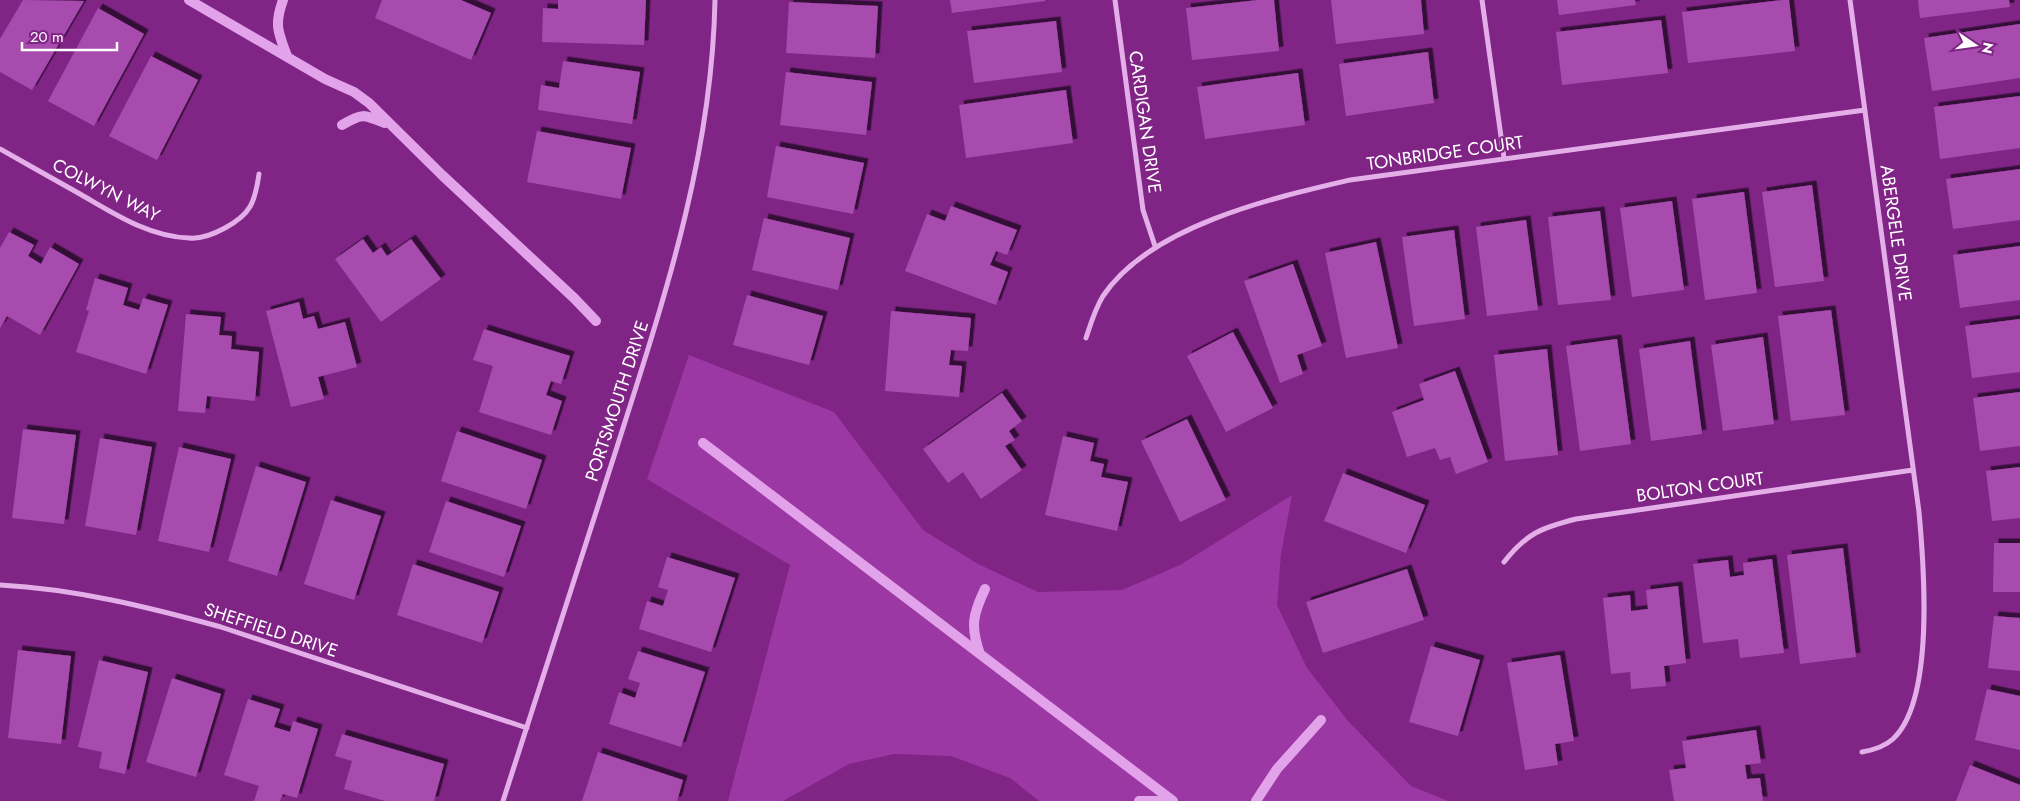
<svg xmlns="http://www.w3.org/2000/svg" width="2020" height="801" viewBox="0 0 2020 801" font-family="Jost,sans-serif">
  <defs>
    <filter id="shadow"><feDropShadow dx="4.5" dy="-4.5" stdDeviation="0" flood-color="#0009"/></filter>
  </defs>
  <rect width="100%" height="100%" fill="#802486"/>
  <path fill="#9b38a3" d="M 689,355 L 834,412 L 923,530 L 978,564 L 1038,592 L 1122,590 L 1180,565 L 1292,495 L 1281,554 L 1277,605 L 1307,668 L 1348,721 L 1411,786 L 1448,801 L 1039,801 L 1010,778 L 951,756 L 894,754 L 849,764 L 783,801 L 728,801 L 790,565 L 647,479 Z"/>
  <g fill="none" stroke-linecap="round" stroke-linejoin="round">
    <path stroke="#e3a3ea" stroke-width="10" d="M 189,0 L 325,79 L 354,92 L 369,103 L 442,175 L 574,298 L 596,321
      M 283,0 C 274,25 278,32 287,56
      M 342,125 C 362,113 363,114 385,123
      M 703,443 L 1173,801
      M 980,654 C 970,626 973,614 985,589
      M 1139,801 L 1173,801
      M 1256,801 L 1277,769 L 1321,720"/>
  </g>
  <path fill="#a74cae" filter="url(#shadow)" d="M 23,0 L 84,1 L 32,90 L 0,72 L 0,39 Z
    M 382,0 L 461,0 L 491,13 L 471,60 L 375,18 Z
    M 558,0 L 646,0 L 644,45 L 542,42 L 543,8 L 558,9 Z
    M 950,0 L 1045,0 L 1045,1 L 952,13 Z
    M 1258,0 L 1274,0 L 1279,51 L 1192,60 L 1186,8 Z
    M 1331,0 L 1421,0 L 1424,34 L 1336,44 Z
    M 1557,0 L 1635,0 L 1636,5 L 1559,15 Z
    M 1783,0 L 1789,0 L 1795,51 L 1688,63 L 1682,12 Z
    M 1918,0 L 2009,0 L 2010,7 L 1920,18 Z
    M 789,2 L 878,6 L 875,58 L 786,53 Z
    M 98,8 L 144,34 L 94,126 L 48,101 Z
    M 1661,20 L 1668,73 L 1562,85 L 1556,32 Z
    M 1056,21 L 1062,72 L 974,83 L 967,31 Z
    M 2020,24 L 2020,78 L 1932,91 L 1924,38 Z
    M 1428,52 L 1434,103 L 1346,116 L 1339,64 Z
    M 151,56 L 198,80 L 157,160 L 109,136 Z
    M 563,61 L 640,72 L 632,124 L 538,110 L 541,85 L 559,88 Z
    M 786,72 L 872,82 L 866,135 L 780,125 Z
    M 1298,73 L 1305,125 L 1205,139 L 1197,87 Z
    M 1066,90 L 1073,143 L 966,158 L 959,105 Z
    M 2020,96 L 2020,148 L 1940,159 L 1934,107 Z
    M 537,131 L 631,148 L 621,199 L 527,182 Z
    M 776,146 L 864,163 L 853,214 L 767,197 Z
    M 2020,169 L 2020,220 L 1953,229 L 1946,179 Z
    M 1812,185 L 1824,281 L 1775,287 L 1762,192 Z
    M 1744,192 L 1757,293 L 1705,300 L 1692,199 Z
    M 1672,201 L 1684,290 L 1632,297 L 1620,208 Z
    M 951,206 L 1017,230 L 1007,255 L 996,251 L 990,265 L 1008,272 L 996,305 L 905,271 L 927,214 L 945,221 Z
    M 1600,211 L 1611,300 L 1558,305 L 1548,217 Z
    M 764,218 L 850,238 L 838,290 L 752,270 Z
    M 1526,220 L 1538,310 L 1487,316 L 1476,227 Z
    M 1454,230 L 1465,319 L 1414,326 L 1402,237 Z
    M 9,232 L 34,245 L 28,256 L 41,264 L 50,247 L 79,264 L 40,335 L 7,316 L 0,328 L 0,248 Z
    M 363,239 L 373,253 L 381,247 L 387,256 L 411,239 L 441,279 L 381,322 L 335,259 Z
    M 1376,242 L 1398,348 L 1346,358 L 1325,253 Z
    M 2020,246 L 2020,300 L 1960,308 L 1953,255 Z
    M 1293,264 L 1322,346 L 1297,355 L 1303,374 L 1280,383 L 1244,281 Z
    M 95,278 L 128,288 L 123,305 L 139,310 L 143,298 L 168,305 L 146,374 L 76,352 L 89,311 L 86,310 Z
    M 747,295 L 823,316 L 809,365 L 733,345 Z
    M 299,302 L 303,319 L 314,316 L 318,329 L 345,322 L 357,367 L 318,377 L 324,399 L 291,407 L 266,311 Z
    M 1831,310 L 1845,415 L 1791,421 L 1778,316 Z
    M 891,311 L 971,318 L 968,351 L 951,350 L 949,365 L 962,366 L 959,397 L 885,391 Z
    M 186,314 L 221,317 L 219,335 L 232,336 L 231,349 L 259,352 L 255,401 L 207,396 L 205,413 L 178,411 Z
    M 2020,319 L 2020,372 L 1972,378 L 1965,326 Z
    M 484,329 L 570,356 L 561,384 L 551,381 L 546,395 L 562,401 L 551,435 L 479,412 L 493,366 L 473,360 Z
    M 1233,332 L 1273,408 L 1226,432 L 1187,356 Z
    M 1763,337 L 1774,424 L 1723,431 L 1711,345 Z
    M 1617,339 L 1631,444 L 1580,451 L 1566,346 Z
    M 1690,341 L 1702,434 L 1651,441 L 1639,349 Z
    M 1547,349 L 1558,455 L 1505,461 L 1494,355 Z
    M 1455,371 L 1488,462 L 1456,474 L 1450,457 L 1440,460 L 1435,448 L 1407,457 L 1392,412 L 1424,400 L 1419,384 Z
    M 2020,392 L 2020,446 L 1980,451 L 1973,398 Z
    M 1002,393 L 1022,421 L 1009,431 L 1015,440 L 1005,446 L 1022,470 L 981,499 L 963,472 L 948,483 L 923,449 Z
    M 1187,419 L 1226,500 L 1180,522 L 1141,441 Z
    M 23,429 L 76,435 L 64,524 L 12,518 Z
    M 457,431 L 542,460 L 526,509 L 441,481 Z
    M 1063,436 L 1094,443 L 1090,461 L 1104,464 L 1101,477 L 1128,482 L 1117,531 L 1045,515 Z
    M 100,438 L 152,447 L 136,535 L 85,526 Z
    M 179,447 L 231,459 L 209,552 L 158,541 Z
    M 256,466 L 306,482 L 277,576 L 228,561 Z
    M 2020,467 L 2020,518 L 1992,521 L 1986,471 Z
    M 1343,473 L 1425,505 L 1406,553 L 1324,521 Z
    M 331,500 L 381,516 L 354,600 L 304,584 Z
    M 446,501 L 521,526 L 504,577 L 429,552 Z
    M 1994,543 L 2020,543 L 2020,592 L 1993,592 Z
    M 1843,548 L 1856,657 L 1800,664 L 1787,555 Z
    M 667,557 L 735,578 L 711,652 L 639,629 L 647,601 L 663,606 L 668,590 L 658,587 Z
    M 1772,559 L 1784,653 L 1740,658 L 1738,639 L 1703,643 L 1693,564 L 1728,560 L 1730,577 L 1744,575 L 1743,563 Z
    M 413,564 L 499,592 L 482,643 L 397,615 Z
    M 1407,569 L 1424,620 L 1323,653 L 1306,602 Z
    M 1678,586 L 1686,663 L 1664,666 L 1666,686 L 1631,689 L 1630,672 L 1611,674 L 1603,598 L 1630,595 L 1631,611 L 1648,609 L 1646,590 Z
    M 1994,616 L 2020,618 L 2020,671 L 1988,668 Z
    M 1431,646 L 1480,660 L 1458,736 L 1409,722 Z
    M 18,650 L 71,656 L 61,744 L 8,738 Z
    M 638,651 L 705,672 L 681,747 L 609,724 L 619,692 L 635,698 L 640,683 L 628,679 Z
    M 1560,655 L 1574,741 L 1555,744 L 1558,765 L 1525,770 L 1507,663 Z
    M 99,660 L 148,672 L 125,774 L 99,768 L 102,752 L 78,747 Z
    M 172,678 L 221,694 L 196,777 L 146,762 Z
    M 1987,689 L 2020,696 L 2020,750 L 1975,740 Z
    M 248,699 L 280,709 L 274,727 L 290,732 L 293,721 L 318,729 L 297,798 L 283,794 L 280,801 L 254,801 L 259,786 L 224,775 Z
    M 1756,730 L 1761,763 L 1745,765 L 1747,779 L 1760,778 L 1763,801 L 1674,801 L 1669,770 L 1686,768 L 1682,741 Z
    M 342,734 L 444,764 L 434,801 L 385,801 L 344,789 L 352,761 L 335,756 Z
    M 598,752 L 683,780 L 677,801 L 582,801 Z
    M 1970,765 L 2020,785 L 2020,801 L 1956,801 Z"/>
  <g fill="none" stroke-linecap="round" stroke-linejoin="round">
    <path stroke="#e4afe9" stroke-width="5" d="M 1115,0 L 1143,210 L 1155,246
      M 1482,0 L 1504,158
      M 1850,0 L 1919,512 C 1924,566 1935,700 1893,739 C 1884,747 1874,750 1862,752
      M 0,149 C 27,164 53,179 80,194 C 113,213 149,237 189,238 C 200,239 214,234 225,228 C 251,214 255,202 259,174
      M 1086,338 C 1091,323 1095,309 1103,296 C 1150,226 1272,198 1350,180 L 1865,110
      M 1504,562 C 1527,533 1541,528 1576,519 L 1913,470
      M 0,585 C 76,589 148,607 221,627 L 527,728
      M 503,801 C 541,683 579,565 617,447 C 664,299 712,157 715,0"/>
  </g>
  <g text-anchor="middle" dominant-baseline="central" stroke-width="4" stroke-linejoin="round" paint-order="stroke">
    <g font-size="18" fill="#fff" stroke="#802486">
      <text transform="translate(1145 122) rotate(82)">CARDIGAN DRIVE</text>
      <text transform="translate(1445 153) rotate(-8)">TONBRIDGE COURT</text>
      <text transform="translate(106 190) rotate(27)">COLWYN WAY</text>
      <text transform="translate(1896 233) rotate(82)">ABERGELE DRIVE</text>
      <text transform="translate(617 401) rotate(-72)">PORTSMOUTH DRIVE</text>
      <text transform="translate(1700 487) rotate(-8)">BOLTON COURT</text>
      <text transform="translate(271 630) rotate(18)">SHEFFIELD DRIVE</text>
    </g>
  </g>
  <g transform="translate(1975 45) rotate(103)" stroke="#802486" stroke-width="4" paint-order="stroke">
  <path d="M0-4L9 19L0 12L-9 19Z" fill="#ffffff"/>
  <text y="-8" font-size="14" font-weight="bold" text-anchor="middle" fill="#ffffff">N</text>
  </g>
  <path d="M22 42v8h95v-8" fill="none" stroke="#ffffff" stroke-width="2.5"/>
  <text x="30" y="42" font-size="15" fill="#ffffff" stroke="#802486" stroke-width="4" paint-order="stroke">20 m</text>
</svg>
